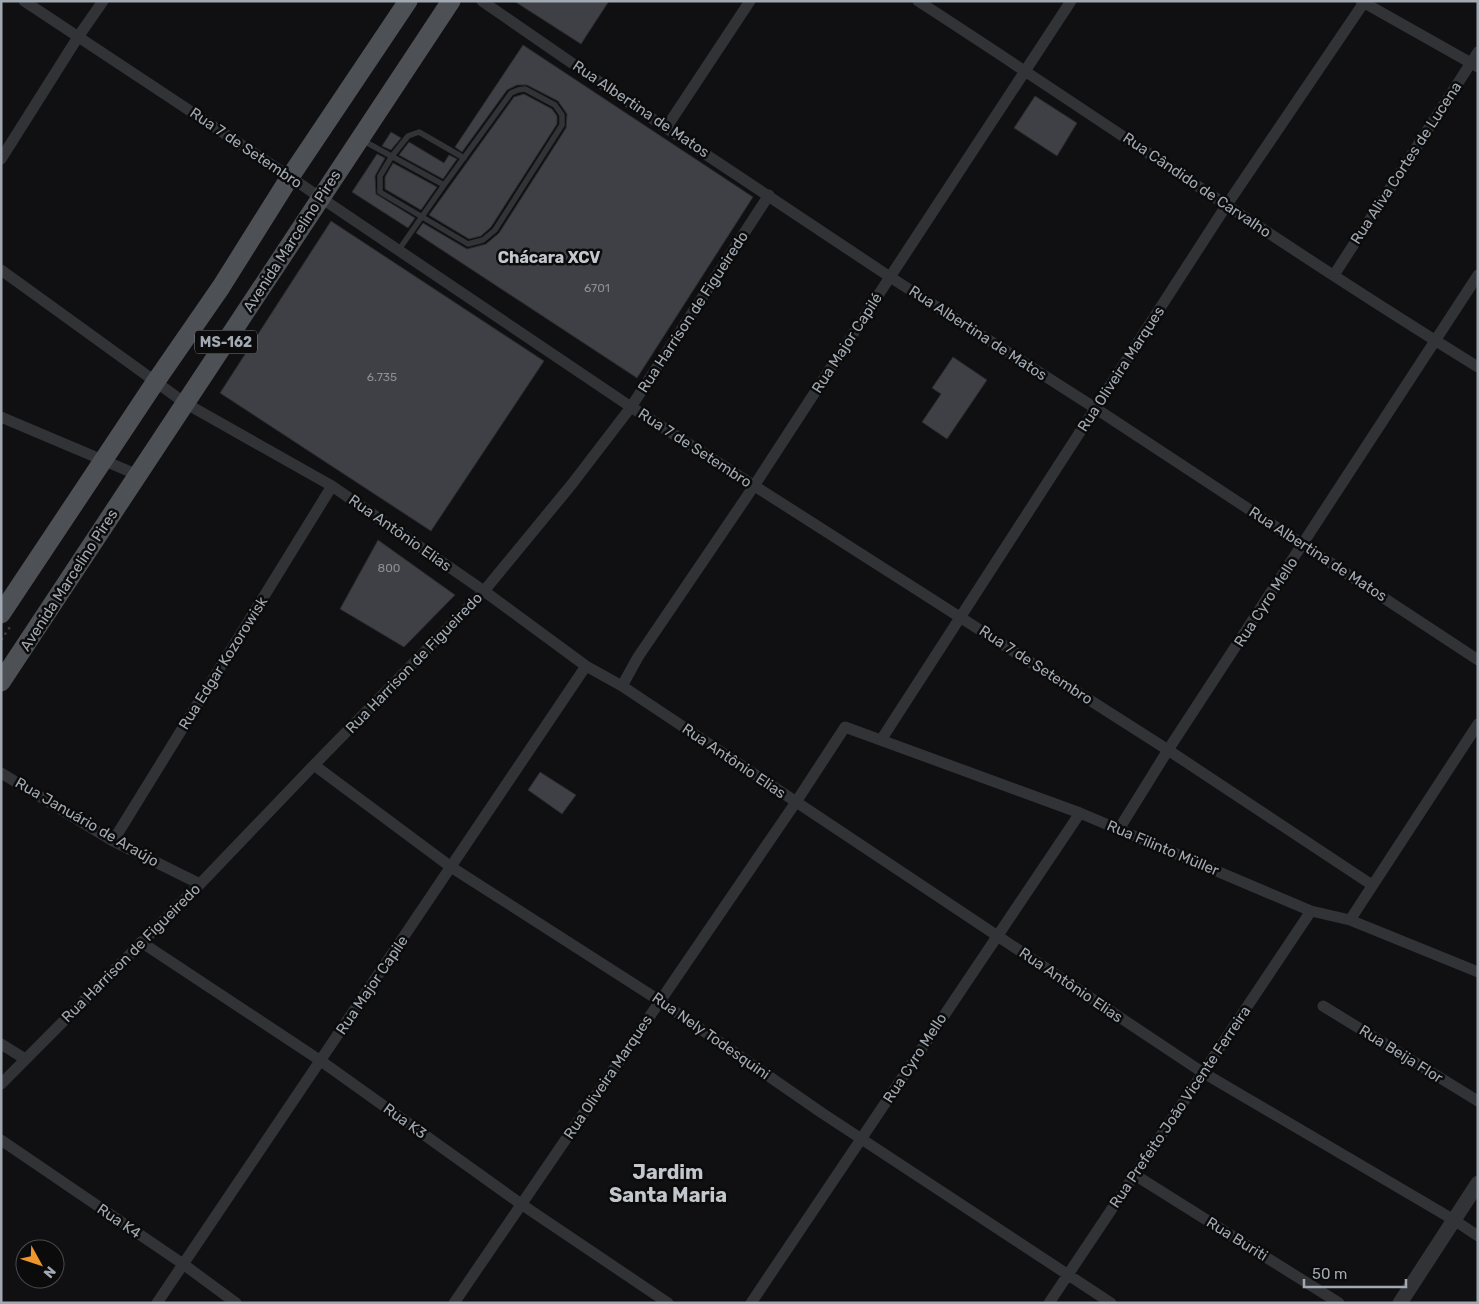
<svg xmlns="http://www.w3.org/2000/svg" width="1479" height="1304" viewBox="0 0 1479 1304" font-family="Rubik,sans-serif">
  <rect width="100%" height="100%" fill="#101012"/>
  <path fill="#3f4045" stroke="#2a2a2d" d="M 514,1 L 609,1 L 581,44 Z
    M 523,45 L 753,197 L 637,378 L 416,233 L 423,223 L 467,249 L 486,244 L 499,233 L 566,128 L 567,114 L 558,101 L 527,85 L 517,85 L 507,90 L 462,152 L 455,147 Z
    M 524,94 L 552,109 L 557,116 L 557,124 L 491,227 L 481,236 L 469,239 L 429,215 L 514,97 Z
    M 1035,96 L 1077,123 L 1057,156 L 1014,128 Z
    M 391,132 L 401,138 L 391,150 L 382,146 Z
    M 409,142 L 444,163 L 449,155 L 457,159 L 443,179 L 399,155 Z
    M 377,154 L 385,158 L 375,176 L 376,194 L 415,218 L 408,228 L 352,192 Z
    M 393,163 L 437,187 L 421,210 L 385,189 L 385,177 Z
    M 331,221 L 544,361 L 431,531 L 220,393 Z
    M 953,357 L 987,380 L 947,439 L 922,422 L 941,394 L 932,388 Z
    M 378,540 L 455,595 L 404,647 L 340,609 Z
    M 540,772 L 576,795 L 562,814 L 528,790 Z"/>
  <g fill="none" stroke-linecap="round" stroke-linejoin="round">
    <path stroke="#373a3d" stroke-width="2.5" stroke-dasharray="2.5 4" stroke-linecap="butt" d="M 1,640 L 10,627"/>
    <path stroke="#313336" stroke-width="5.5" d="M 362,140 L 444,185 L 511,93 L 518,90 L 525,89 L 555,105 L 562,115 L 562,125 L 495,230 L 483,240 L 468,244 L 380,192 L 380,176 L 392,156 L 408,136 L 419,132 L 464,158
      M 398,251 L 444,185"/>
    <path stroke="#313336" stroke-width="11" d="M 24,1 L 290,177 L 631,407 L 1168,750 L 1372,885
      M 482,1 L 666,128 L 890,277 L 1095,408 L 1478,660
      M 918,1 C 1105,122 1288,250 1478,367
      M 1361,1 L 1478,67
      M 666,128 L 750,1
      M 1,159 L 78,37 L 103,1
      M 1,270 L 185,403 L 332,486 L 484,591 L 586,666 L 622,686 L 1202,1072 L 1454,1220 L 1478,1236
      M 1334,275 L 1478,52
      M 1,417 L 138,475
      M 622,686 L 638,657 L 754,486 L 890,277 L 1071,1
      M 881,740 L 1226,206 L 1365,1
      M 314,765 L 451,867 L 660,1001 L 822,1113 L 1111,1303
      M 1,773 L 113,841 L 200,884
      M 1119,829 L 1168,750 L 1478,275
      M 113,841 L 332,486
      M 1350,920 L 1478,724
      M 141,942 L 321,1061 L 521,1204 L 668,1303
      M 1323,1006 L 1478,1101
      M 1,1044 L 25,1059
      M 1,1084 L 200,884 L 314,765 L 484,591 L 572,484 L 631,407 L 769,195
      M 1,1140 L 183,1264 L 236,1303
      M 1135,1175 L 1339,1303
      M 157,1303 L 586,666
      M 454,1303 L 796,802 L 845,727 L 1080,813 L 1311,911 L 1350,920 L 1478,972
      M 751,1303 L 1080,813
      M 1049,1303 L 1311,911"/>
    <path stroke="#313336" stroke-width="15" d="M 1400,1303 L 1478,1183"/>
    <path stroke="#4d5055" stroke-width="19" d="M 1,614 L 156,381 L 221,287 L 290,177 L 408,1
      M 1,682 L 451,1"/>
  </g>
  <g text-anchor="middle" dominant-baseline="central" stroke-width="5" stroke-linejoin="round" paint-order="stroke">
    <g font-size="12" fill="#898f97">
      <text x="597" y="288">6701</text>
      <text x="382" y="377">6.735</text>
      <text x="389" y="568">800</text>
    </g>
    <rect fill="#0b0b0c" stroke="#757a80" stroke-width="1" x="195" y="330.5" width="62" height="23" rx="4"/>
    <g font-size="14" font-weight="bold" fill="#a2a9b2">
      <text x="226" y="342">MS-162</text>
    </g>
    <g font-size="15" fill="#a2a9b2" stroke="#0b0b0c">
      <text transform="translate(641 109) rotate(34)">Rua Albertina de Matos</text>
      <text transform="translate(246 148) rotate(34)">Rua 7 de Setembro</text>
      <text transform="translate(1406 163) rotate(-57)">Rua Aliva Cortes de Lucena</text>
      <text transform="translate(1197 185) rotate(34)">Rua Cândido de Carvalho</text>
      <text transform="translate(292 241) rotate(-57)">Avenida Marcelino Pires</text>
      <text transform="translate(693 312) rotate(-57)">Rua Harrison de Figueiredo</text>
      <text transform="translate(978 333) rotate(33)">Rua Albertina de Matos</text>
      <text transform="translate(847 343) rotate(-57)">Rua Major Capilé</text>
      <text transform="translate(1121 369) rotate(-57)">Rua Oliveira Marques</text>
      <text transform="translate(695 448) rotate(33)">Rua 7 de Setembro</text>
      <text transform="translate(400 533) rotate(35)">Rua Antônio Elias</text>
      <text transform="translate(1318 554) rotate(33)">Rua Albertina de Matos</text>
      <text transform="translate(69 580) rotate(-57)">Avenida Marcelino Pires</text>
      <text transform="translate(1266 602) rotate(-57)">Rua Cyro Mello</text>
      <text transform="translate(223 663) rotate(-58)">Rua Edgar Kozorowisk</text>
      <text transform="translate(414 663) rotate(-46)">Rua Harrison de Figueiredo</text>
      <text transform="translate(1036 665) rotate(33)">Rua 7 de Setembro</text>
      <text transform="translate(734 761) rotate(34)">Rua Antônio Elias</text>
      <text transform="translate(87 822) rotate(30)">Rua Januário de Araújo</text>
      <text transform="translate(1163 848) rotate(23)">Rua Filinto Müller</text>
      <text transform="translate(131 953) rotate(-45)">Rua Harrison de Figueiredo</text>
      <text transform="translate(372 985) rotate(-56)">Rua Major Capile</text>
      <text transform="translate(1071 985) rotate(34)">Rua Antônio Elias</text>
      <text transform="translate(711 1036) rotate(35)">Rua Nely Todesquini</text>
      <text transform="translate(1401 1054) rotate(32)">Rua Beija Flor</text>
      <text transform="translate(915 1058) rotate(-57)">Rua Cyro Mello</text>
      <text transform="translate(608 1077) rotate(-56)">Rua Oliveira Marques</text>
      <text transform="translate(1180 1107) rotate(-56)">Rua Prefeito João Vicente Ferreira</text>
      <text transform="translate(405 1121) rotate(36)">Rua K3</text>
      <text transform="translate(119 1221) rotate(34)">Rua K4</text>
      <text transform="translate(1237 1239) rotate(32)">Rua Buriti</text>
    </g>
    <g font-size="16" font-weight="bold" fill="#c2c7ce" stroke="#0b0b0c">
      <text x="549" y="257">Chácara XCV</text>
    </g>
    <g font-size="20" font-weight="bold" fill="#c2c7ce" stroke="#0b0b0c">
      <text x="668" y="1172">Jardim<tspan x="668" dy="23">Santa Maria</tspan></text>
    </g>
  </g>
  <rect width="1479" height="1304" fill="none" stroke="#a2a9b2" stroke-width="5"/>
  <g transform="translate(40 1264) rotate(130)"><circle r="24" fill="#0b0b0c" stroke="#474a4e"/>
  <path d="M0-4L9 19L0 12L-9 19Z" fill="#ed962d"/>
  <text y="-8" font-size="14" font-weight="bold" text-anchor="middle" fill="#a2a9b2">N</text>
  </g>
  <path d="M1304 1279v8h102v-8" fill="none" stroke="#a2a9b2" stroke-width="2.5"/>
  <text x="1312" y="1279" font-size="15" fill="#a2a9b2" stroke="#0b0b0c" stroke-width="4" paint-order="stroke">50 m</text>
</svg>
